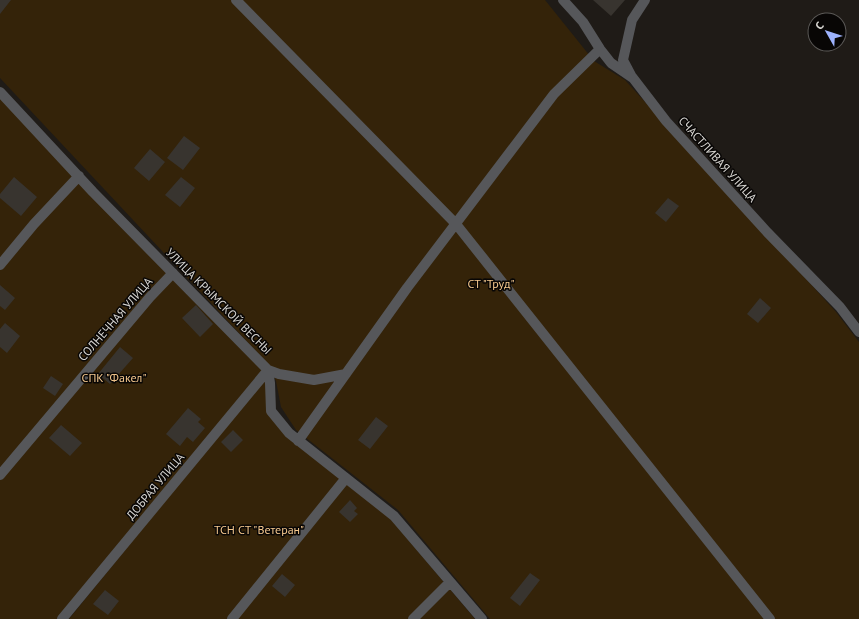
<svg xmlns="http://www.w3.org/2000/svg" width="859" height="619" viewBox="0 0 859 619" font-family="'PT Sans',sans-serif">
  <rect width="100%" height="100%" fill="#1f1b17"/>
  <path fill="#342309" d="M 0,0 L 545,0 L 594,61 L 625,80 L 836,312 L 859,342 L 859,619 L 490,619 L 398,510 L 296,430 L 281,407 L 276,381 L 268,364 L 0,78 Z
    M 0,92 L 268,370 L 62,619 L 0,619 Z
    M 265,378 L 268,410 L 388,516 L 475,619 L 69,619 Z"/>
  <path fill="#38342f" d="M 0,0 L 11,0 L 0,14 Z
    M 593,0 L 625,0 L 611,16 Z
    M 184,136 L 200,148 L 183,170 L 167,158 Z
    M 150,149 L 165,162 L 149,181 L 134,168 Z
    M 14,177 L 37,197 L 21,216 L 0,198 L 0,194 Z
    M 181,177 L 195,188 L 180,207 L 165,195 Z
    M 668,198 L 679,206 L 666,222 L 655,213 Z
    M 0,285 L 15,298 L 5,310 L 0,306 Z
    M 760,298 L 771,308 L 758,323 L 747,314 Z
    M 196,305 L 213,324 L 200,337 L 182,318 Z
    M 5,323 L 20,336 L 7,353 L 0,347 L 0,329 Z
    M 120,347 L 133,358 L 110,384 L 98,374 Z
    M 51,376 L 63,384 L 55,396 L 43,388 Z
    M 188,408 L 201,419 L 198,422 L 205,428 L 193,442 L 187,437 L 180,446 L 166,434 Z
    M 376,417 L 388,426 L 370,449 L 358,440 Z
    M 61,425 L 82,443 L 70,456 L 49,438 Z
    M 233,430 L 243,440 L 231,452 L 221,442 Z
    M 350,500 L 357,508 L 354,511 L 358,514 L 350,522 L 339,512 Z
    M 530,573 L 540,580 L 520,606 L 510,598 Z
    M 282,574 L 295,585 L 285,597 L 272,586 Z
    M 105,590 L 119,601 L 108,615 L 93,604 Z"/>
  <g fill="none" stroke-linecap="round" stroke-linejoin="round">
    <path stroke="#56575a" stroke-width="10" d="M 236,0 L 456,224 L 770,619
      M 563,0 L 583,22 L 600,49 L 611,63 L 633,78 L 666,121 L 767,232 L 840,307 L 859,332
      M 632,77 L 623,60 L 632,20 L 645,0
      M 0,92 L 93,192 L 268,370 L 270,383 L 271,411 L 289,433 L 394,516 L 482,619
      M 0,265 L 34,224 L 79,176
      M 298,441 L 407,288 L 554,94 L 600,49
      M 0,475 L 150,297 L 173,273
      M 62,619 L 268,370 L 279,374 L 314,380 L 346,374
      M 232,619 L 346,478
      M 413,619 L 450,582"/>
  </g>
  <g text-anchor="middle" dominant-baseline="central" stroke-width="3" stroke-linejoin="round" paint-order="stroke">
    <g font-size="12" fill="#d7d5d1" stroke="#080605">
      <text transform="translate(718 159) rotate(48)">СЧАСТЛИВАЯ УЛИЦА</text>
      <text transform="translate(219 301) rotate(45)">УЛИЦА КРЫМСКОЙ ВЕСНЫ</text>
      <text transform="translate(115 319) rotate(-49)">СОЛНЕЧНАЯ УЛИЦА</text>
      <text transform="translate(155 486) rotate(-50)">ДОБРАЯ УЛИЦА</text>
    </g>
    <g font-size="12" fill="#f5c88e" stroke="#080605">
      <text x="491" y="283">СТ "Труд"</text>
      <text x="114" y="377">СПК "Факел"</text>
      <text x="259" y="529">ТСН СТ "Ветеран"</text>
    </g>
  </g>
  <g transform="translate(827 32) rotate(309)"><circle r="19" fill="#080605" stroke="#5b5957"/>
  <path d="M0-3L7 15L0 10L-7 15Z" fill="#9eb3fd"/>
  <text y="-6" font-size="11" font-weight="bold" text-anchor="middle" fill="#d7d5d1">С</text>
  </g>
</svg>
